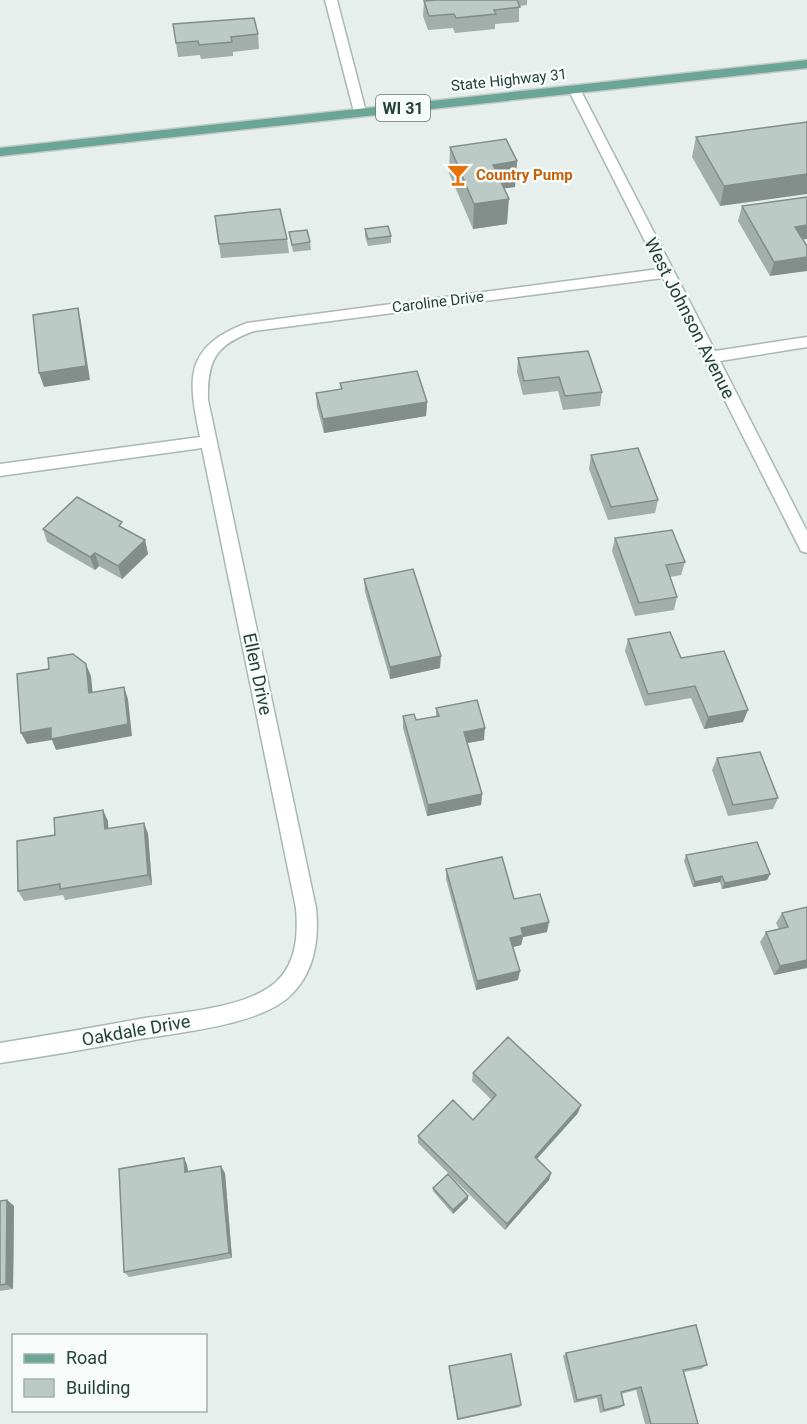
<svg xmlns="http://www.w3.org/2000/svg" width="807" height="1424" viewBox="0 0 807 1424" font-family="Roboto,sans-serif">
  <rect width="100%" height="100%" fill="#e6efeb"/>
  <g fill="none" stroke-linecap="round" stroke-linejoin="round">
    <g stroke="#a8b8b2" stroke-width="3">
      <path id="street" d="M 325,0 L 337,0 L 366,112 L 364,115 L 360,116 L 354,112 Z
        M 574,85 L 580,89 L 715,351 L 807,337 L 807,347 L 720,361 L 807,531 L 807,553 L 801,551 L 799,547 L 663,278 L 254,331 C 216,345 207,359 208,400 L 316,908 C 319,938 315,971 292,994 C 262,1025 182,1032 140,1039 C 94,1048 47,1056 0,1063 L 0,1043 C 49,1035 97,1027 145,1018 C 184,1012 248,1008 277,981 C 297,962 298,934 296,908 L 202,448 L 0,476 L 0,464 L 200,437 C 188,379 183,347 247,323 L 659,269 L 568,89 Z"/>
    </g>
    <g stroke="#c2cac8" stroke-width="3">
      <path id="primary" d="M 807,60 L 807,68 L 0,156 L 0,148 Z"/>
    </g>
    <use href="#street" fill="#fff" fill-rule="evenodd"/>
    <use href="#primary" fill="#6aa596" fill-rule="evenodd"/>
  </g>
  <path fill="#a1aea9" d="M 436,0 L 527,0 L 527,5 L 519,6 L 519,22 L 495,24 L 495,29 L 455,33 L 453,28 L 428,30 L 423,16 L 424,1 Z
    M 173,24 L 258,34 L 259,49 L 233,52 L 233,56 L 201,59 L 200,55 L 178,57 Z
    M 807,122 L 720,206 L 692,157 L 696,137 Z
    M 450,147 L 517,161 L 515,187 L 504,188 L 507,224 L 473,229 L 449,173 Z
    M 742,206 L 803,239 L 770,276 L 738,221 Z
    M 215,216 L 287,239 L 289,253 L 221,258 Z
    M 365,229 L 391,236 L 391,243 L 368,246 L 365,236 Z
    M 289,232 L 310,242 L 311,250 L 293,252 Z
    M 518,358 L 602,392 L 600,406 L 563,410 L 558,391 L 523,395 L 517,372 Z
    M 340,383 L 427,402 L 426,416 L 324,433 L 317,407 L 316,393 L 341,389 Z
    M 591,455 L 658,500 L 655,513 L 608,520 L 589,469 Z
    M 43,529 L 124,529 L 145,540 L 148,554 L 122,579 L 99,566 L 95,570 L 47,542 Z
    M 615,538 L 685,562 L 681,575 L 670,577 L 677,597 L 674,610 L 635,616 L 612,551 Z
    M 364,579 L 440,668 L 390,679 L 365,592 Z
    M 628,639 L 681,658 L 743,722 L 704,729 L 691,698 L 645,706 L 625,651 Z
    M 436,708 L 484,740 L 467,743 L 482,794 L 481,805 L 427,816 L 403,728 L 403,716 L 416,720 L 436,716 Z
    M 717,758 L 778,798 L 773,809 L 728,816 L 712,770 Z
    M 108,821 L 108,829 L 144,823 L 148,834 L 152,885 L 65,900 L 63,895 L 24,901 L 18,891 L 55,835 Z
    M 686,855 L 770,874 L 767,880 L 722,889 L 720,882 L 693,887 L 684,861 Z
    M 446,869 L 514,899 L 547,932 L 523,937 L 521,945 L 513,947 L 518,980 L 476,990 L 446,879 Z
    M 782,913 L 807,968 L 774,975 L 760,942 L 766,932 L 779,929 L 776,923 Z
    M 473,1073 L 578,1113 L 537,1159 L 551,1173 L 549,1180 L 505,1230 L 418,1143 L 418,1136 L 473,1120 L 492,1100 L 472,1081 Z
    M 184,1158 L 187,1165 L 188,1172 L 225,1173 L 232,1258 L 129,1277 L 124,1272 Z
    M 433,1188 L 468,1196 L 468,1199 L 453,1214 L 433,1191 Z
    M 7,1200 L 14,1206 L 13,1289 L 0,1291 L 0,1201 Z
    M 566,1353 L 707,1365 L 701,1369 L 684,1372 L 698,1424 L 645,1424 L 636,1390 L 621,1394 L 624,1405 L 620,1408 L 600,1413 L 597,1398 L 574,1403 L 563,1356 Z
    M 449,1366 L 521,1405 L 520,1407 L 457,1420 Z"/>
  <path fill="#838d89" d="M 517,161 L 515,187 L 492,190 L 493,165 Z
    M 807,174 L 807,194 L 720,206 L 724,186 Z
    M 509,199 L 507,224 L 473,229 L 474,204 Z
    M 807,225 L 807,239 L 791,241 L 795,227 Z
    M 807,257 L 807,271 L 770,276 L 774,262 Z
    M 78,308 L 81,322 L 90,380 L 44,387 L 39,373 Z
    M 427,402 L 426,416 L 324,433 L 323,419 Z
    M 145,540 L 148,554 L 122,579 L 118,566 Z
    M 95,553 L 99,566 L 95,570 L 90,557 Z
    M 441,656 L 440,668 L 390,679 L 390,667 Z
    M 86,664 L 91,676 L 94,705 L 89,693 Z
    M 124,687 L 128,699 L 132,736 L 56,750 L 52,740 L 27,744 L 21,733 Z
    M 748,710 L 743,722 L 704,729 L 708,717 Z
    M 485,728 L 484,740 L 463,744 L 464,732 Z
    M 482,794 L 481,805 L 427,816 L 428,805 Z
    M 103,810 L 108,821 L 109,840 L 105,829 Z
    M 144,823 L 148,834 L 152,885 L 148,875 Z
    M 770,874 L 767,880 L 722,889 L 725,883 Z
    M 722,876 L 720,882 L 693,887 L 695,882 Z
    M 549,922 L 547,932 L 523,937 L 521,945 L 509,948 L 510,938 L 521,928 Z
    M 807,960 L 807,968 L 774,975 L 780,966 Z
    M 520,971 L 518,980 L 476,990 L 477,981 Z
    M 581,1105 L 578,1113 L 532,1164 L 535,1157 Z
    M 184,1158 L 187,1165 L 189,1179 L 185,1172 Z
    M 221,1166 L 225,1173 L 232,1258 L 229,1253 Z
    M 551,1173 L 549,1180 L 505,1230 L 507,1224 Z
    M 468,1196 L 468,1199 L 453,1214 L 453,1210 Z
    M 7,1200 L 14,1206 L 13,1289 L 6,1284 Z"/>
  <path fill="#bbcac4" stroke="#838d89" stroke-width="1.5" d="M 436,0 L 517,0 L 520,7 L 494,10 L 496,14 L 456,18 L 454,14 L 429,16 L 424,1 Z
    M 254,18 L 258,34 L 231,37 L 232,42 L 199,45 L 198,41 L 176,43 L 173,24 Z
    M 807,122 L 807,174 L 724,186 L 696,137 Z
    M 506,139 L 517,161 L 493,165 L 509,199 L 474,204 L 450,147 Z
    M 807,197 L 807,225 L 795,227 L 807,246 L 807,257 L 774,262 L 742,206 Z
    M 280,209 L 287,239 L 219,244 L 215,216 Z
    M 388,226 L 391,236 L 368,239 L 365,229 Z
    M 307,230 L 310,242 L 292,245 L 289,232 Z
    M 78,308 L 86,366 L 39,373 L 33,315 Z
    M 588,351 L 602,392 L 565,396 L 559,377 L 524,381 L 518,358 Z
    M 417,371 L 427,402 L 323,419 L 316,393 L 342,389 L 340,383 Z
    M 638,448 L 658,500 L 611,507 L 591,455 Z
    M 77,497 L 122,522 L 119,526 L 145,540 L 118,566 L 95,553 L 90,557 L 43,529 Z
    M 672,530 L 685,562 L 666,565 L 677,597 L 639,603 L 615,538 Z
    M 413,569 L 441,656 L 390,667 L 364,579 Z
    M 670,632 L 681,658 L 724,651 L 748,710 L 708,717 L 695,686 L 648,694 L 628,639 Z
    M 73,654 L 86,664 L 89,693 L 124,687 L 128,724 L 51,739 L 51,728 L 21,733 L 17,674 L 49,669 L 48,658 Z
    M 477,700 L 485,728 L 464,732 L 482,794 L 428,805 L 403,716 L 414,714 L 416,720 L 439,716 L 436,708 Z
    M 760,752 L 778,798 L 733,805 L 717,758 Z
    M 103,810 L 105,829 L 144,823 L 148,875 L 60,889 L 60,884 L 18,891 L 17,841 L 55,835 L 54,818 Z
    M 757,842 L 770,874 L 725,883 L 722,876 L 695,882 L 686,855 Z
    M 502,857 L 514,899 L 540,894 L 549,922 L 521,928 L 523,935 L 510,938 L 520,971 L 477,981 L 446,869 Z
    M 807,907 L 807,960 L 780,966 L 766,932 L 788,927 L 782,913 Z
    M 508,1037 L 581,1105 L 535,1157 L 551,1173 L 507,1224 L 418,1136 L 453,1100 L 473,1120 L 496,1095 L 473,1073 Z
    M 184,1158 L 185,1172 L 221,1166 L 229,1253 L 124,1272 L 119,1169 Z
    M 448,1174 L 468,1196 L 453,1210 L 433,1188 Z
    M 7,1200 L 6,1284 L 0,1285 L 0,1201 Z
    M 696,1325 L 707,1365 L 683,1370 L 698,1424 L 651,1424 L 641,1387 L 621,1392 L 624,1405 L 604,1410 L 601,1395 L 577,1400 L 566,1353 Z
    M 511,1354 L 521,1405 L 458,1419 L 449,1366 Z"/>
  <defs>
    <g id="bar-bare" transform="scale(1.8)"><path d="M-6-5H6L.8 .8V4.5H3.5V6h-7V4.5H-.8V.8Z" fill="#e8710a" stroke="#f7fbf9" stroke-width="2.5" paint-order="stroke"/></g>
  </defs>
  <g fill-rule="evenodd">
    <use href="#bar-bare" x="458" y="175"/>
  </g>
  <g text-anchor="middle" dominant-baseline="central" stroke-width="5" stroke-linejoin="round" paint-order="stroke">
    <g font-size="15" fill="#24423a" stroke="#f7fbf9">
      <text transform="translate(509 80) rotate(-6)">State Highway 31</text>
      <text transform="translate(438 302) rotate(-7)">Caroline Drive</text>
    </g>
    <g font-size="15" font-weight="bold" fill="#c56008" stroke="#f7fbf9" text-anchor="start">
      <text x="476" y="175">Country Pump</text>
    </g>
    <rect fill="#f7fbf9" stroke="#637a73" stroke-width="1.5" x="376" y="95" width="54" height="26" rx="4.5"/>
    <g font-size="16" font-weight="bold" fill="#24423a">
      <text x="403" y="108">WI 31</text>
    </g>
    <g font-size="18" fill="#24423a" stroke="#f7fbf9">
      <text transform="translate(690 318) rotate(63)">West Johnson Avenue</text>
      <text transform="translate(258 674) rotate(78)">Ellen Drive</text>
      <text transform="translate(136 1030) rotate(-10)">Oakdale Drive</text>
    </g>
  </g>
  <rect x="12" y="1334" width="195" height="78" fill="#f7fbf9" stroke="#a3b1ad" stroke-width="1.5"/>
  <rect x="24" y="1354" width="30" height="9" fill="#6aa596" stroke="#a3b1ad" stroke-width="1.5"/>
  <text x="66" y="1364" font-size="18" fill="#24423a">Road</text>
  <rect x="24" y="1379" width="30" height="18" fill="#bbcac4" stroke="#a3b1ad" stroke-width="1.5"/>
  <text x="66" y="1394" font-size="18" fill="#24423a">Building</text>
</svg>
